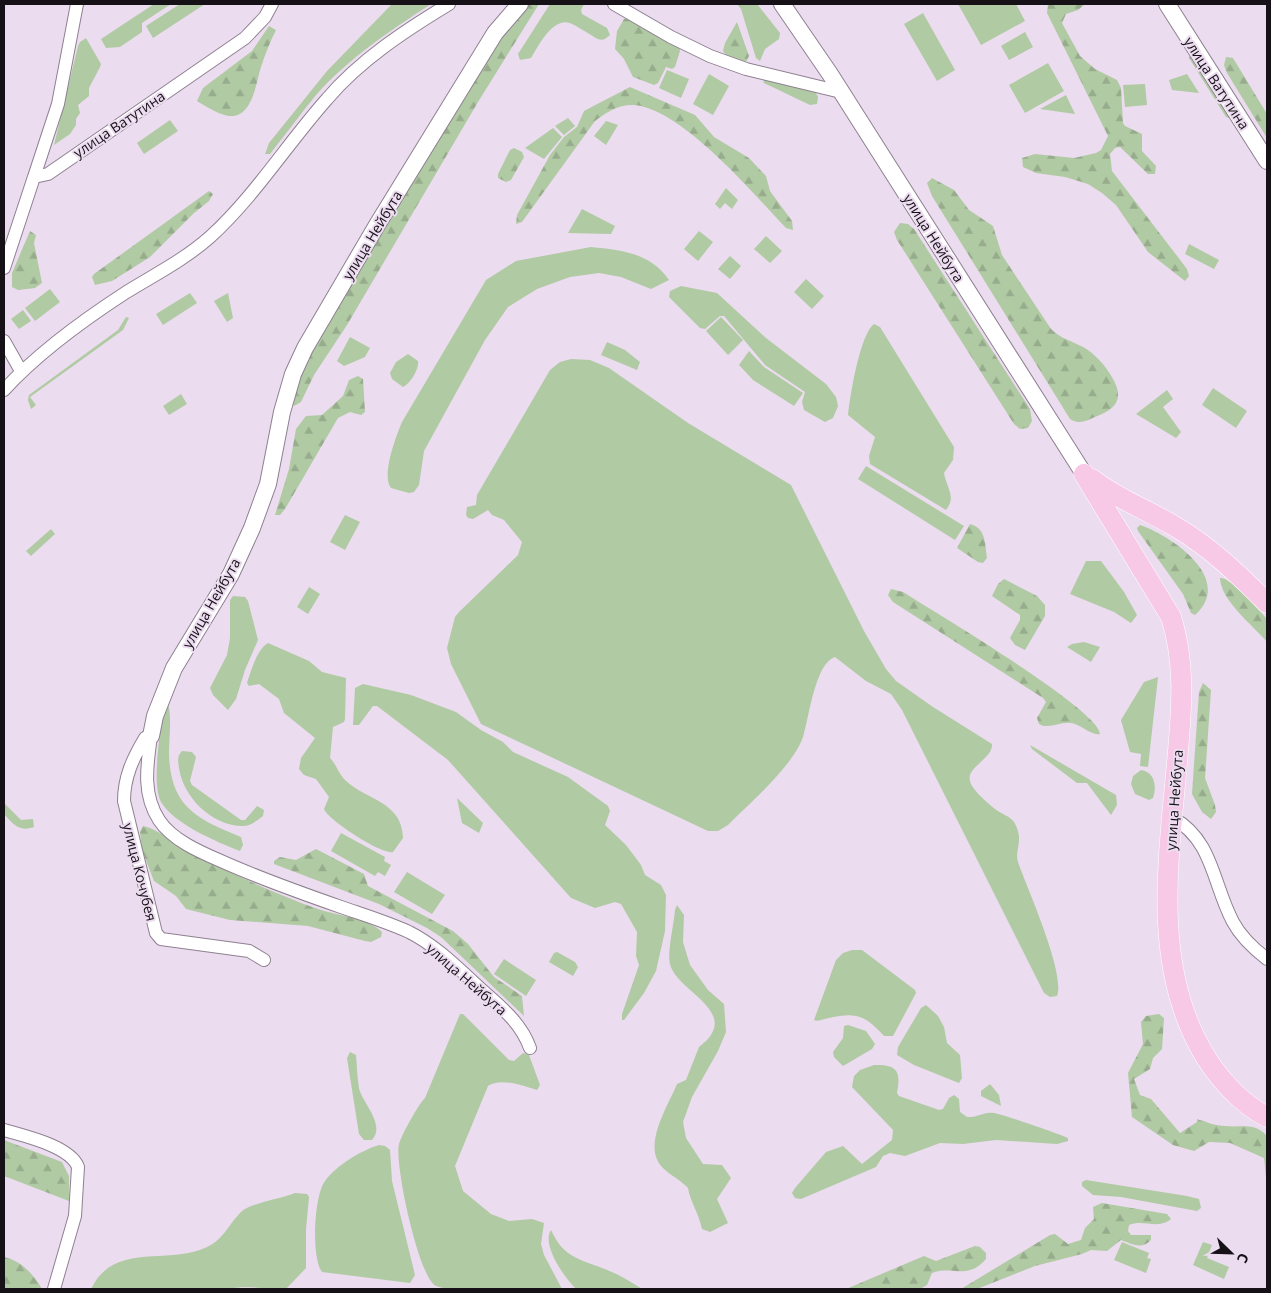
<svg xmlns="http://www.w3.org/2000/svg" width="1271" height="1293" viewBox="0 0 1271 1293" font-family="'Open Sans',sans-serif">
  <defs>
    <pattern id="forest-firs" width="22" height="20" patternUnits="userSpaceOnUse" patternTransform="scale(1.25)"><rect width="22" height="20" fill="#b0caa3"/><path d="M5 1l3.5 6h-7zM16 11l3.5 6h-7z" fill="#97ac8c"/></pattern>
  </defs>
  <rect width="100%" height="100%" fill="#ecdcef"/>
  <path fill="#b0caa3" d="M 154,4 L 171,4 L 142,23 L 142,32 L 120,47 L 106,48 L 101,39 Z
    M 180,4 L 205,4 L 153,38 L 146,26 Z
    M 392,4 L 431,4 C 391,30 349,58 317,94 C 301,113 286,134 270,154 L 265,154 L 269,143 L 327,71 Z
    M 550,4 L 584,4 L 581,10 L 582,14 L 607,28 L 610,35 L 605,39 C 599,41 596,38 591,35 C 584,31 577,26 570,23 C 552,17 538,47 531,58 L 520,60 L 518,54 Z
    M 737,4 L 757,4 L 780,33 L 779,39 L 765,49 L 760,61 L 756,58 L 741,9 Z
    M 958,4 L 1016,4 L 1025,21 L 981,45 Z
    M 923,13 L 955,70 L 937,81 L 904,24 Z
    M 1025,32 L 1033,47 L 1009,60 L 1001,46 Z
    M 86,38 L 101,64 L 100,67 L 89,88 L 89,96 L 78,105 L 80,113 L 76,119 L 76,125 L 70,134 L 54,145 L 78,46 L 80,42 Z
    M 1048,63 L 1064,91 L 1025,113 L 1009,85 Z
    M 667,70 L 689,79 L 681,98 L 659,88 Z
    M 709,74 L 729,86 L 713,115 L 693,104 Z
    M 1187,74 L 1199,93 L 1172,90 L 1169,80 Z
    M 763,79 L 815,91 L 818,97 L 817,104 L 810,105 L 764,83 Z
    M 1145,84 L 1147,105 L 1125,107 L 1123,85 Z
    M 1066,95 L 1075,114 L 1040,109 Z
    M 568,118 L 575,126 L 564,135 L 555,126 Z
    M 170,120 L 178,131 L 144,154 L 137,143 Z
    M 606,121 L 618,125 L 606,145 L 594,136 Z
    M 553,128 L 562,137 L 544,159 L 525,148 Z
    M 726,188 L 738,200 L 732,209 L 725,203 L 720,209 L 715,204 Z
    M 582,209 L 615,226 L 611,234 L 568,233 Z
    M 699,231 L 713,242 L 698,261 L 684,249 Z
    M 766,236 L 782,251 L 770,263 L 754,249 Z
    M 1189,244 L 1219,260 L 1214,269 L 1185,254 Z
    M 591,247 C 621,250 651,253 669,280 L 651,289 L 621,277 L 599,273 L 570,277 L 537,289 L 508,307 L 485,340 L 424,451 L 419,485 L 414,492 L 409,493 L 391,488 C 381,476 396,436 402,422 L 486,280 L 516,261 Z
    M 730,256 L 741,266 L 730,279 L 718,269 Z
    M 806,279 L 824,296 L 812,309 L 794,292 Z
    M 681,286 L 717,293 L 766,338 L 826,384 L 836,397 L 838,406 L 833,418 L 825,422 L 804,410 L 802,402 L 805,392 L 765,365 L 724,316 L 720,316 L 705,329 L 700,328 L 669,297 L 670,291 Z
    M 50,289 L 60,302 L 35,321 L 25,308 Z
    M 190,293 L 197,303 L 163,325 L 156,314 Z
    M 228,293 L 233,318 L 227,322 L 214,301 Z
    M 23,310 L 31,321 L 19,329 L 11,319 Z
    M 126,317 L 129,318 L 123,330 L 30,397 L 36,405 L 31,409 L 28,400 L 29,395 L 118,330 Z
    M 721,317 L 743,340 L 728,355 L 706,331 Z
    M 874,324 L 880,327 L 954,447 L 953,460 L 944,473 C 946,487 957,497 946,510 L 870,464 L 869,456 L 875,437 L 848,415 C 850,396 860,334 874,324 Z
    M 350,337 L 370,348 L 365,357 L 344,366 L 337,361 Z
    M 607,342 L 625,350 L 640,362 L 637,370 L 601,355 Z
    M 749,351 L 764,367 L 803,393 L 794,406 L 753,380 L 739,365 Z
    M 408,354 L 418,361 C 419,369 411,383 403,387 L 392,379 L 390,373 L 396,362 Z
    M 571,359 L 590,360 L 609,368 L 688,423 L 791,485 L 864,631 L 886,669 L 896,681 L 933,707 L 992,744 C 993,759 966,767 970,781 C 972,790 988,803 995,809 C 1001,814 1010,816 1014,822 C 1025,841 1014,849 1018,862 C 1027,888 1066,974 1057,996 L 1050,997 L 1044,993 L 902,710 L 891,694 L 866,681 L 835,657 C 815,663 809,718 803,737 C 793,766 750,803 728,825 L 718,831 L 708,831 L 481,724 L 451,664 L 447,648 L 455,617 L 459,612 L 518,555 L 522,542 L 504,520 L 492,515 L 488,510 L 473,519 L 468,518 L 466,515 L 467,507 L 476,505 L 477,495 L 550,370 L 560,362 Z
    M 1213,388 L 1247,411 L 1236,428 L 1202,405 Z
    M 1167,390 L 1173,399 L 1163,407 L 1181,432 L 1176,438 L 1136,414 Z
    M 181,394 L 187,404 L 169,415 L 163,406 Z
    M 866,466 L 964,526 L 955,540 L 858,479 Z
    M 345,515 L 360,522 L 345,550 L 330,542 Z
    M 51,529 L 55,534 L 31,556 L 26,551 Z
    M 1086,561 L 1101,561 L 1124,592 L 1137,615 L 1131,623 L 1114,612 L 1070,594 Z
    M 309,587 L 320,594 L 308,614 L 297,607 Z
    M 233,596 L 245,597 L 248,601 L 258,640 L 245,670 L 236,699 L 228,710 L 213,695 L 210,688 L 227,655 L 230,638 L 230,600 Z
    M 1084,642 L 1100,647 L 1091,662 L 1067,647 L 1072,644 Z
    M 268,643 L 309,661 L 322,672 L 346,678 L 345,719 L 344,722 L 333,727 L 330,758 C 336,764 339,774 345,780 C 367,801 402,801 403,838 L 393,852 C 382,855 328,820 324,809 L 329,797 L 316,779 L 304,775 L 299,769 L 301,758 L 315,738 L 284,713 L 279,699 L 259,684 L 249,686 L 247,683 C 251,671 257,649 268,643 Z
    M 1158,677 L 1148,767 L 1140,766 L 1141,754 L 1130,752 L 1121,720 L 1144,682 Z
    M 363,684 L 411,695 L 456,712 L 481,730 L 503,742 L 513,752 L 568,777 L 608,806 L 610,811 L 605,825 L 626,845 L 641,865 L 645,875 L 661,885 L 666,895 L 665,931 L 656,971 L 644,993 L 624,1020 L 622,1020 L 622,1014 L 639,965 L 636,956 L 637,932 L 621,904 L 615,902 L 595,908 L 571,898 L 448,760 L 377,706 L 373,706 L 359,725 L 353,725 L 355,688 Z
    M 168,703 C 172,718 169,738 169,753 C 170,807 197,819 241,837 L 243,845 L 240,851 C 217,842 174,824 161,802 C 151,783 161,728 164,705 Z
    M 1030,745 L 1116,795 L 1117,805 L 1111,815 L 1087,783 L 1077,783 L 1032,749 Z
    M 182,751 L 192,752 L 196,757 L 190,781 L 192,785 L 241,820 L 245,820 L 257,806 L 264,810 L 263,816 C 258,820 250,826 243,826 C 212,826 183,797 179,768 C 178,761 177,756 182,751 Z
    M 1141,770 C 1155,772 1157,787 1153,798 L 1149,800 L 1135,794 L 1131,784 L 1133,776 Z
    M 457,798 L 483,823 L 479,833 L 462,823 Z
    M 4,803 L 21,820 L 33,819 L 34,827 C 19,832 14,825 4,814 Z
    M 341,833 L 385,857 L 384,861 L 391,865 L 385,876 L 378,872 L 375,876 L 331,851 Z
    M 407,872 L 445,895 L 432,914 L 394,892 Z
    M 677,905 L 684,915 L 683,942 L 690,965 L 708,990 L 724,1004 L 726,1032 L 718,1051 L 692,1097 L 683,1122 L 686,1138 L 703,1164 L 722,1165 L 731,1178 L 717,1199 L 728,1223 L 710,1232 L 702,1229 C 699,1214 690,1201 688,1188 C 681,1180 671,1176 663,1168 C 641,1147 668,1106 677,1084 L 686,1080 L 699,1047 C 745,1012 676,992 670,964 C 667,952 674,924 675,910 Z
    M 852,950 L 862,950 L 915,990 L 916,993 L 893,1036 L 884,1036 C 865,1015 856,1012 829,1018 C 823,1019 819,1022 814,1020 L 836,960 L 843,953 Z
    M 557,952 L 575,962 L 578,967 L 573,976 L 549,962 L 554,953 Z
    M 504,959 L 536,980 L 526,996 L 494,974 Z
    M 926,1005 L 938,1016 L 944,1027 L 947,1043 L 960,1055 L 962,1078 L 959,1083 L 914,1065 L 897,1055 L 898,1047 L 921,1008 Z
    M 460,1014 L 463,1014 L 509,1060 L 514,1061 L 523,1053 L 529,1055 L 540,1085 L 537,1090 C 524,1086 500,1077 488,1086 L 455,1166 L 463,1191 L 491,1214 L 509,1221 L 532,1219 L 544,1223 L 541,1244 L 544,1255 L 562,1289 C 536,1289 509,1289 482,1289 C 468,1289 450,1291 436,1286 C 419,1279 394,1163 399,1144 C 402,1134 418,1105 425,1098 Z
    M 848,1025 L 866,1031 L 875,1044 L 872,1049 L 843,1066 L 834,1057 L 833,1052 L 843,1038 L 844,1026 Z
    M 350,1052 L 356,1055 C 357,1066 357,1077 359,1088 C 362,1103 386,1124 372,1140 L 364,1140 L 359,1134 L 347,1058 Z
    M 874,1065 C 898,1064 901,1072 897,1093 L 899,1096 L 939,1110 L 943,1109 L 949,1098 L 954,1095 L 959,1099 L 960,1112 L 967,1117 C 977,1118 984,1111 994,1113 C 1002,1114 1063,1135 1068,1138 L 1068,1141 L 1057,1144 L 996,1140 L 963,1144 L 940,1143 L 905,1156 L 890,1153 L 883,1156 L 876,1167 L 801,1199 L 795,1198 L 792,1193 L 795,1188 L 826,1152 L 843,1146 L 862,1164 L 892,1140 L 893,1130 L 852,1087 L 854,1076 L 860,1070 Z
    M 990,1084 L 999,1095 L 1001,1106 L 981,1096 L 981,1091 Z
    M 379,1145 L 385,1146 L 390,1150 L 392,1181 L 415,1275 L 410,1283 L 322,1272 C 311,1258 314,1195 325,1181 C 337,1165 360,1151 379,1145 Z
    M 1086,1180 L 1187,1196 L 1199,1199 L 1201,1208 L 1197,1211 L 1121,1197 L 1093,1195 L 1082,1186 L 1082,1182 Z
    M 295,1193 L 307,1194 L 309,1197 L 306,1229 L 306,1268 L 286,1289 C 269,1289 243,1285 228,1289 L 91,1289 C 114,1241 167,1266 207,1247 C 224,1239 228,1225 241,1212 C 250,1203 281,1199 295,1193 Z
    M 551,1230 C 564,1259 581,1259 607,1270 C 620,1275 631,1282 642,1289 L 576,1289 C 565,1278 541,1245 551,1230 Z
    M 1122,1242 L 1149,1253 L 1147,1258 L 1151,1259 L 1146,1273 L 1114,1260 Z
    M 1203,1242 L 1212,1245 L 1207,1258 L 1229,1267 L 1224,1279 L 1193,1265 Z"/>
  <path fill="url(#forest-firs)" d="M 529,4 L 539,4 L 478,102 L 347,325 L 314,375 L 301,402 L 294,406 L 291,400 L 310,351 L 499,38 Z
    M 1048,4 L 1085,4 L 1078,10 L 1066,14 L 1062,23 L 1080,56 L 1095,69 L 1117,80 L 1121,88 L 1123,123 L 1125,126 L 1142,134 L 1142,151 L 1156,166 L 1155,174 L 1148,174 L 1120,147 L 1115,148 L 1110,154 L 1112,171 L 1187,269 L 1189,276 L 1185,281 L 1148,252 L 1116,205 L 1102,193 L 1088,184 L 1065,177 L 1036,173 L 1023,167 L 1022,158 L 1035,154 L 1074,158 L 1096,153 L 1101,150 L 1108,136 L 1047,13 Z
    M 629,18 L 679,45 L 680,51 L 675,67 L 672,69 L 666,67 L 658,83 L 654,85 L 633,77 L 624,59 L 615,49 L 617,31 L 624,19 Z
    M 737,22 L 749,56 L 746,62 L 726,55 L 723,51 L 725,43 Z
    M 269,26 L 276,30 C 270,42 265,54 261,67 C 256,82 253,118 229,116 C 220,115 205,106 197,101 L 203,88 L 252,51 Z
    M 1191,53 L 1233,119 L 1226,117 L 1189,58 Z
    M 1226,57 L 1233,58 L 1267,114 L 1267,138 L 1227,73 L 1224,65 Z
    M 630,87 L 695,115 L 714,137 L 749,158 L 766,176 L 770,191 L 792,221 L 793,230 L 786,228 C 752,192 688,117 641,106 C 623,102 608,111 595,121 L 522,222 L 516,224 L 517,215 L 550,155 L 564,137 L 577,127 L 584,111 Z
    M 514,148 L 522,152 L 524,157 L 511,180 L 506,182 L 498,178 L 498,174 L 510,150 Z
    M 932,178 L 954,190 L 969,210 L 993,226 L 1002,255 L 1051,329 C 1060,338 1069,340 1081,346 C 1094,352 1109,369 1115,383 C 1124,402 1112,411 1095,417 C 1086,421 1080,425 1070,419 L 932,196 L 927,183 Z
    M 209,191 L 213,194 L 209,201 L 194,213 L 150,257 L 112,281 L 95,285 L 92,277 L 94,274 Z
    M 900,223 L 908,224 L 914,229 L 1030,409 L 1032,421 L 1028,428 L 1020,429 L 1014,424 L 897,240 L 894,232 Z
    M 30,231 L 36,235 L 34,243 L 42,283 L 35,288 L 18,290 L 12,287 L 12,273 Z
    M 358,376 L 363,379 L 365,412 L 361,415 L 350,412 L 338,418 L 285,509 L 280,515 L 275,515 L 289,469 L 296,429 L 306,416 L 322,415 L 343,396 L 349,380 Z
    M 970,524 C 986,528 985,544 987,558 L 983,563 L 978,562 L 957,548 Z
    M 1140,525 C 1172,536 1235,579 1195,615 L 1191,613 L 1183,594 L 1138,531 L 1137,528 Z
    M 1220,578 C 1231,577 1258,609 1267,619 L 1267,642 C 1252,624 1221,601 1220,578 Z
    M 1004,579 L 1037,596 L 1045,605 L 1045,616 L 1025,650 L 1015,645 L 1010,638 L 1020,620 L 1020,615 L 992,596 L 998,584 Z
    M 891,589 L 903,592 C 931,610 1100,710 1100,734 C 1091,736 1081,724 1071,723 C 1060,721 1049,730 1039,724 L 1037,718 L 1046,702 L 1043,698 L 893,602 L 888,595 Z
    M 1203,683 L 1211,690 L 1205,778 L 1215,805 L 1216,812 L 1211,819 L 1202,812 L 1192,794 L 1199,692 Z
    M 143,826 C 163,830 187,854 209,863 C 245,879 281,896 318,909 C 339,916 366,917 382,932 L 381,937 L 371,942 L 365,941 L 308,926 L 230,920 L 186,909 L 176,896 L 154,881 L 142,850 L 140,832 Z
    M 316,849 L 364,874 L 368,886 L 453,931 L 468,944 L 494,977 L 522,996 L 524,1016 L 441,937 L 427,928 L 379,904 L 274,864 L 274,861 L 280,857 L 296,860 Z
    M 1159,1014 L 1164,1018 L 1162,1049 L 1153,1058 L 1150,1069 L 1134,1079 L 1140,1095 L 1151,1099 L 1180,1133 L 1197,1122 L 1197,1119 C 1207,1122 1215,1126 1225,1126 C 1242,1128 1254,1122 1267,1136 L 1267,1188 L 1264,1158 L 1230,1143 L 1209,1142 L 1194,1151 L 1173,1145 L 1132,1117 L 1128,1073 L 1143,1044 L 1141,1022 L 1146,1016 Z
    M 4,1140 L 62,1162 L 69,1176 L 69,1201 L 4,1176 Z
    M 1102,1203 L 1167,1214 L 1171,1219 C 1158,1230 1143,1219 1129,1225 L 1128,1231 L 1131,1235 L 1151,1235 L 1151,1240 C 1142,1250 1132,1244 1121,1240 L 1107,1251 L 1091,1250 L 1082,1254 L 1035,1266 L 977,1289 L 961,1289 L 1050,1235 L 1055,1234 L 1068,1244 L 1081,1240 L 1085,1228 L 1094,1219 L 1093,1207 Z
    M 975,1246 L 980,1247 L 986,1253 L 986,1259 C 967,1281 952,1265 932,1273 L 927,1285 L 920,1289 L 846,1289 L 924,1256 L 936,1261 Z
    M 4,1257 C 22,1261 33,1274 42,1289 L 4,1289 Z"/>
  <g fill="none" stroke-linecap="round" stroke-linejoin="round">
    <g stroke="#8e8091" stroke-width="14">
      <path id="minor" d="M 614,4 L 671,37 L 710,56 L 746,69 L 841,92
        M 34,177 L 58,104 L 77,4
        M 4,268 L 34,177 L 48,174 L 245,38 L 265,17 L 272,4
        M 4,341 L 21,371
        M 4,390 C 36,355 85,319 125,293 C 154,275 184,260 210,237 C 255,196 287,144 327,99 C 360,60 406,30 449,4
        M 151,736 C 147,765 142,794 159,820 C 172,840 200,852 221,861 C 261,879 301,893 341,907 C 364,915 387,922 409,932 C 437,946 460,970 483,991 C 502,1008 521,1023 530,1048
        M 151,736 L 145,738 C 133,758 124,777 124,801 L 156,933 L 161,939 L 249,951 L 264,960
        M 1173,818 C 1213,840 1213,885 1233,922 C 1241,937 1254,949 1267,959
        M 4,1130 C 24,1136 70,1146 78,1167 L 75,1216 L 54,1289"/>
    </g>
    <g stroke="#8e8091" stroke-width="18">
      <path id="tertiary" d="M 782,4 L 830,74 L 1084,474
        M 1167,4 L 1267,161
        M 151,736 L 155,716 L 174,668 L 231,574 L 252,528 L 268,484 L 282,412 L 293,374 L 305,348 L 377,225 L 495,33 L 520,4"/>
    </g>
    <g stroke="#fff" stroke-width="21">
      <path id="primary" d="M 1084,474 L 1171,617 C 1185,661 1182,705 1178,751 C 1170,851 1150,960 1202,1051 C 1217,1077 1240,1103 1267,1117
        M 1092,479 C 1117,499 1148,510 1176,527 C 1210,547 1239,575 1267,603"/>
    </g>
    <use href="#minor" stroke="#fff" stroke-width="12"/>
    <use href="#tertiary" stroke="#fff" stroke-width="16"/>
    <use href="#primary" stroke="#f8c8e7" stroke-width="20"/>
  </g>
  <g text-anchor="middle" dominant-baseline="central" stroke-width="4" stroke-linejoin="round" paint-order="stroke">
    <g font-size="14" fill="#161017" stroke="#ecdcef">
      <text transform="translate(1217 83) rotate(57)">улица Ватутина</text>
      <text transform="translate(119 124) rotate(-34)">улица Ватутина</text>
      <text transform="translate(372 235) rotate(-59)">улица Нейбута</text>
      <text transform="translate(934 238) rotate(58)">улица Нейбута</text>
      <text transform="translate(211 603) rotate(-60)">улица Нейбута</text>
      <text transform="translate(1174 800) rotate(-86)">улица Нейбута</text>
      <text transform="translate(140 872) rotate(76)">улица Кочубея</text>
      <text transform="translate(467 979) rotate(41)">улица Нейбута</text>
    </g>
  </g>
  <rect width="1271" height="1293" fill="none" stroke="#161017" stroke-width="10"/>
  <g transform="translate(1231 1253) rotate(113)" stroke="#ecdcef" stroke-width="4" paint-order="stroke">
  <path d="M0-4L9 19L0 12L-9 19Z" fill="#161017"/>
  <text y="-8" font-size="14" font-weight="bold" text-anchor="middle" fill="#161017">С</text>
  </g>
</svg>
